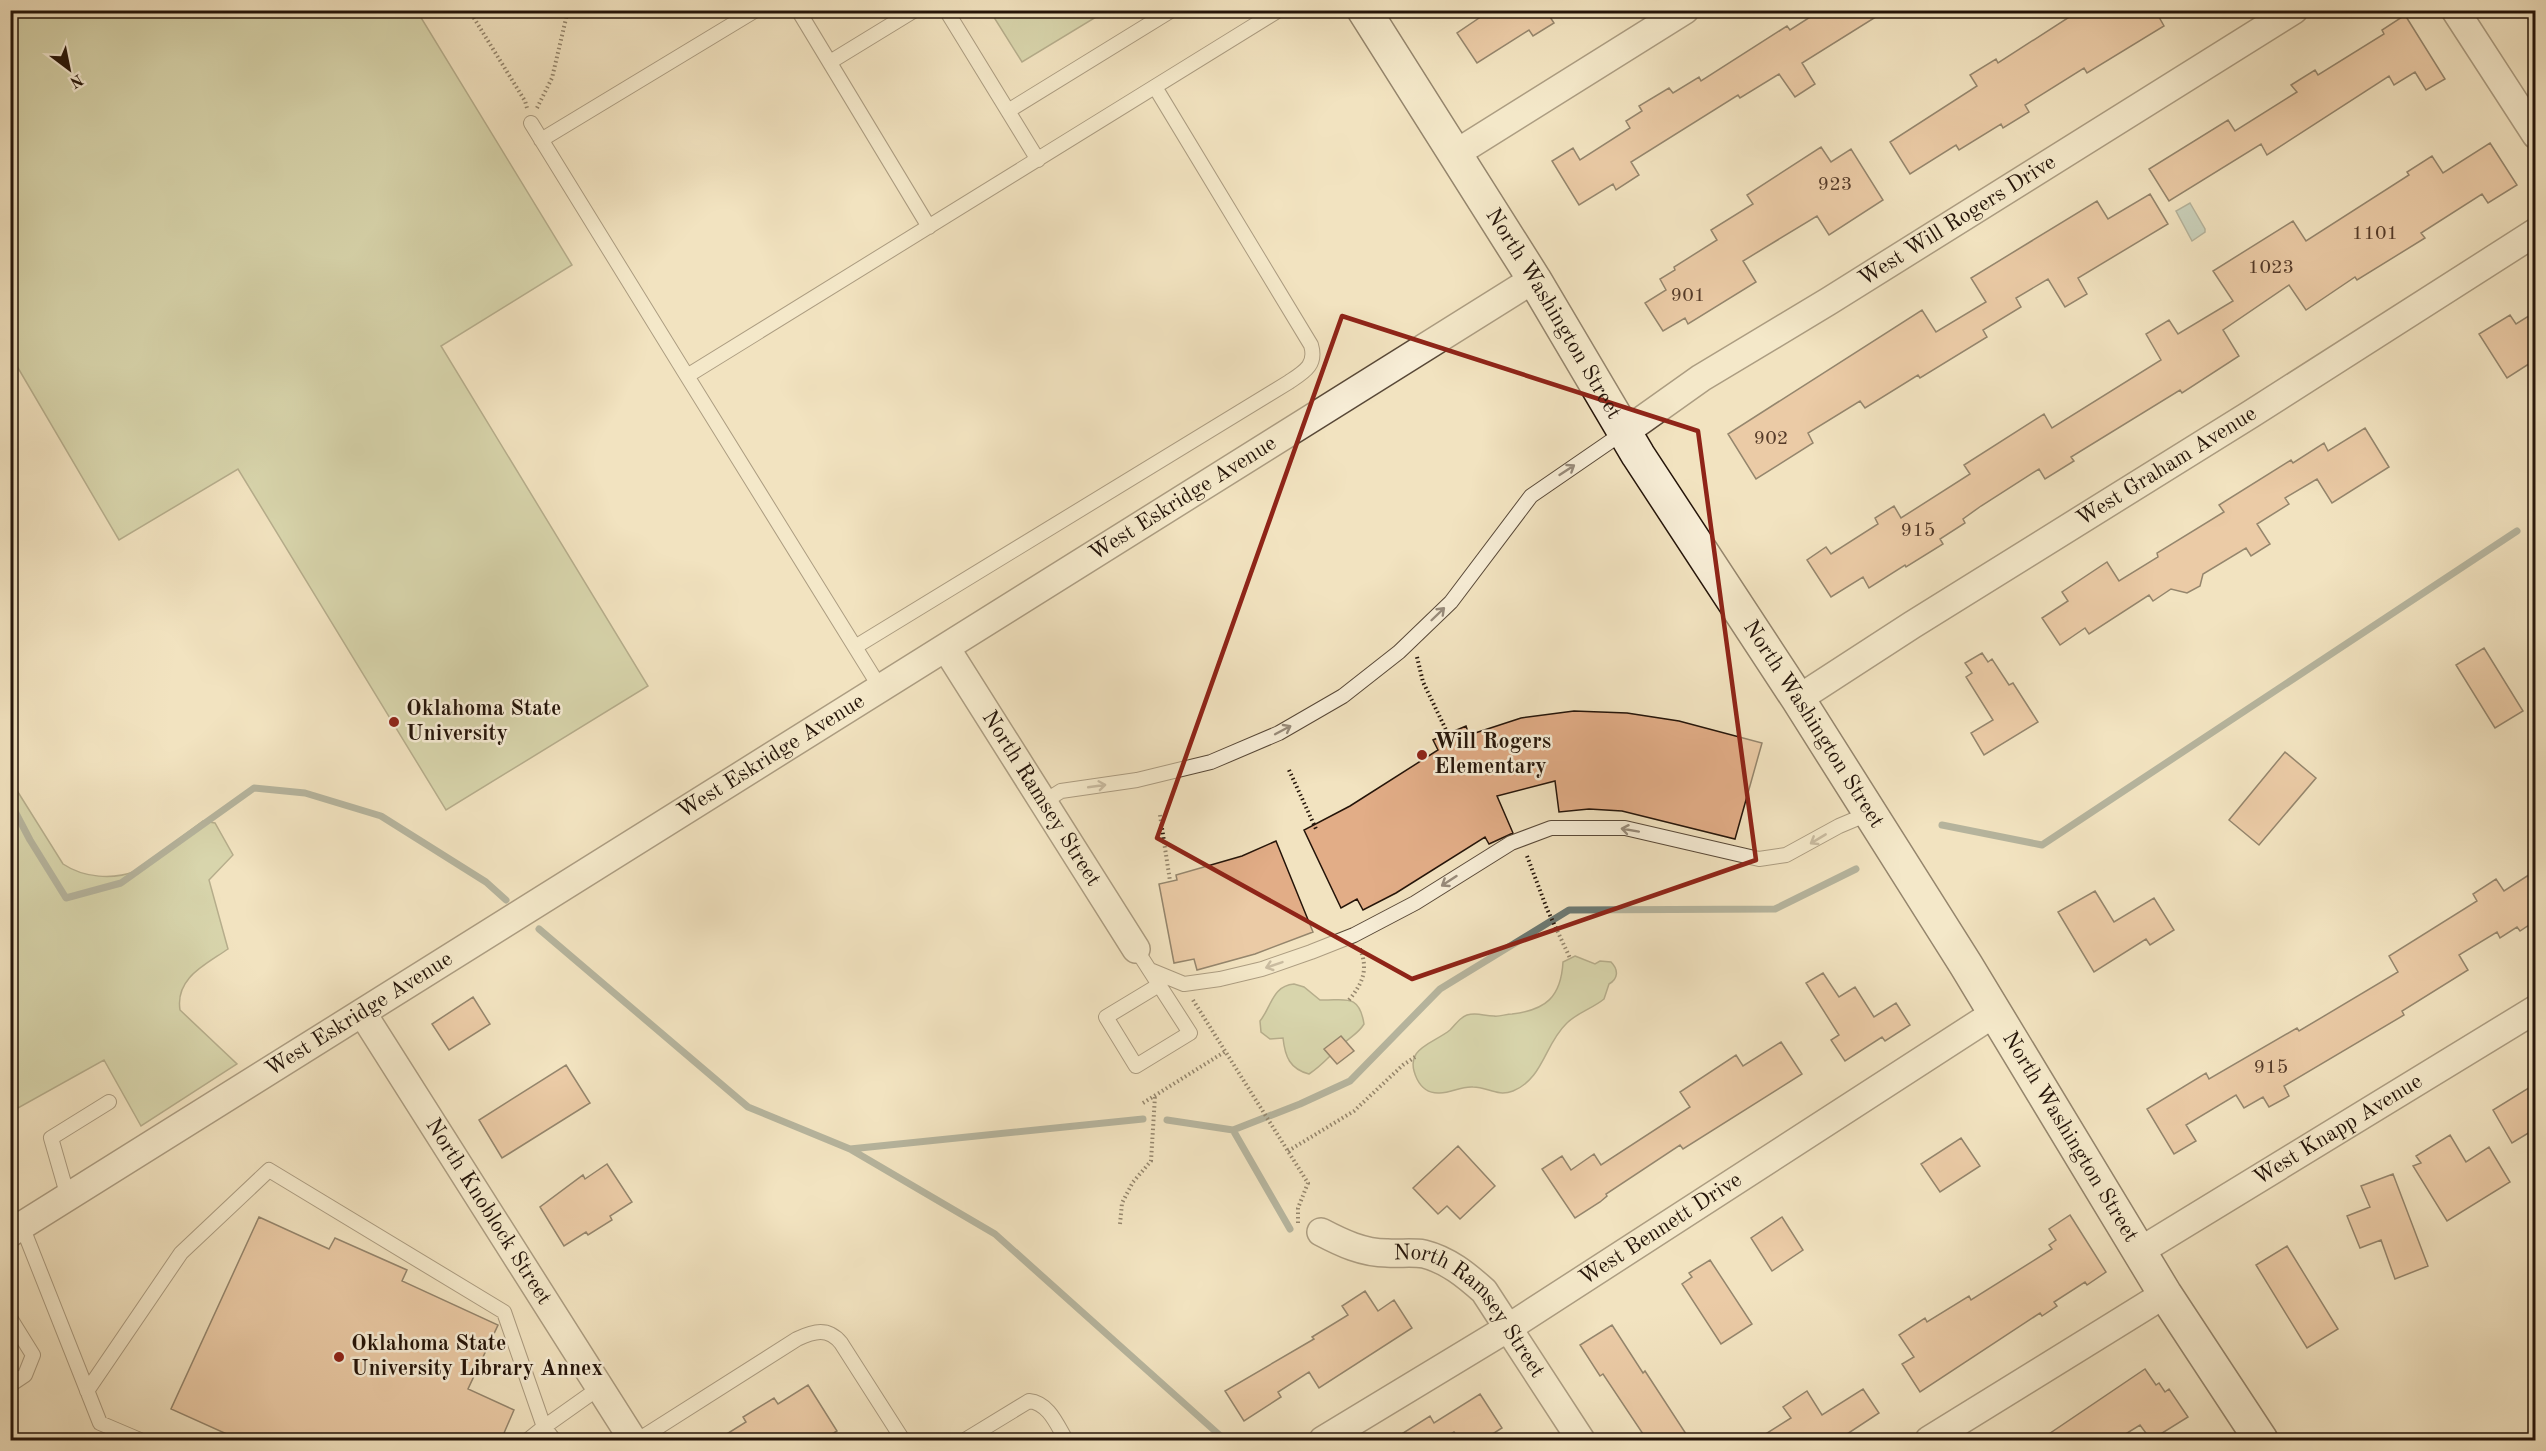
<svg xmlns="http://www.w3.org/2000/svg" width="2546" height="1451" viewBox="0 0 2546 1451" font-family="'Old Standard TT',serif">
  <rect width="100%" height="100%" fill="#f2e3c0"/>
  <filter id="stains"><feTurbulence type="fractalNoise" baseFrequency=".00333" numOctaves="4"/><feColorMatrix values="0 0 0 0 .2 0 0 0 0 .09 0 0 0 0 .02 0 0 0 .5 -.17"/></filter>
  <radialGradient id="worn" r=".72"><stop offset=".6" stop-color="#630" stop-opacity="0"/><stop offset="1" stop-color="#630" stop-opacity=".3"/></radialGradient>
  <path fill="#b8c494" stroke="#6e6c4e" stroke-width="1.5" d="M 10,11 L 417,11 L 572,265 L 441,346 L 648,686 L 446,810 L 238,469 L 119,540 L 11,356 Z
    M 990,11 L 1106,11 L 1022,62 Z
    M 11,781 L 63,864 C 84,878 113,880 136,871 L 203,821 L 215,823 L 233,855 L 209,880 L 228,949 C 205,965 175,978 180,1010 L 237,1064 L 141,1126 L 104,1060 L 18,1108 L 11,1096 Z
    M 1575,956 L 1595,964 L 1600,961 L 1611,962 C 1619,970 1618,979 1609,984 L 1604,999 C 1592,1009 1576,1013 1566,1024 C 1545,1044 1543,1079 1513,1091 C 1497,1097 1488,1087 1473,1087 C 1460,1086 1450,1094 1438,1093 C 1428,1093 1421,1087 1417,1079 C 1402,1048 1433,1044 1450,1030 C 1456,1024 1459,1018 1467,1015 C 1477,1012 1484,1016 1494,1016 C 1499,1017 1506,1014 1512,1014 C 1546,1010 1561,997 1563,962 Z
    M 1294,984 L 1304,987 L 1320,1000 C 1344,1001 1359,992 1364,1024 C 1358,1034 1351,1036 1343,1044 C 1331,1054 1322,1066 1309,1074 C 1290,1069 1285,1057 1283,1038 L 1270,1039 L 1261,1032 L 1260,1021 C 1272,1006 1272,986 1294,984 Z"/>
  <path fill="#9cbdb8" stroke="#6c7972" stroke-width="1.5" d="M 2190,203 L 2205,229 L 2205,232 L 2192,241 L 2176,211 Z"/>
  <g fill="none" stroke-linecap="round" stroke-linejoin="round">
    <path stroke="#6c7972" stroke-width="7" d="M 10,802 L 30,840 L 66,898 L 121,883 L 254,788 L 305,793 L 381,816 L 486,882 L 506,900
      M 1942,825 L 2042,845 L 2517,531
      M 539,929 L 748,1107 L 850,1149 L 995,1234 L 1225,1440
      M 1167,1120 L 1233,1130 L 1290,1229
      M 1233,1130 L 1300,1104 L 1350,1081 L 1440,989 L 1569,910 L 1775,909 L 1856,869
      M 850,1149 L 1143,1119"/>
  </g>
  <path fill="#e2ad87" stroke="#241409" stroke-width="1.5" d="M 1491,10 L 1560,10 L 1550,17 L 1554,23 L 1533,36 L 1529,30 L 1477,63 L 1457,33 Z
    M 1821,10 L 1887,10 L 1802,63 L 1815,84 L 1795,97 L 1779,74 L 1740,98 L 1738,95 L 1631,162 L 1639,175 L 1616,190 L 1613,184 L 1579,205 L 1552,161 L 1573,148 L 1580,160 L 1630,128 L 1626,121 L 1642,111 L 1639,106 L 1669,88 L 1673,93 L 1699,77 L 1701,81 L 1787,26 L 1790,30 Z
    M 2080,10 L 2155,10 L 2164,26 L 2087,73 L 2084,68 L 2025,105 L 2029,112 L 2003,128 L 2001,124 L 1959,150 L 1956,145 L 1910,174 L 1890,142 L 1977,86 L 1970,75 L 1996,59 L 1998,63 Z
    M 2405,15 L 2445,79 L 2426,90 L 2415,72 L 2394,85 L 2389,76 L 2267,155 L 2261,144 L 2169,201 L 2149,169 L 2228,120 L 2235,131 L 2297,92 L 2291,85 L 2315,70 L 2318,75 L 2384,34 L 2382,30 Z
    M 2490,143 L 2517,185 L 2488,203 L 2482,194 L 2421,233 L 2425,238 L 2357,280 L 2355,277 L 2306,310 L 2289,285 L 2223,330 L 2239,356 L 2182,393 L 2180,390 L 2071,457 L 2074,461 L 2045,479 L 2039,469 L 1981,506 L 1963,519 L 1965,523 L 1940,539 L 1943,544 L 1906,567 L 1905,565 L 1869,588 L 1863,577 L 1831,597 L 1807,560 L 1826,547 L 1831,554 L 1878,524 L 1875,518 L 1894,506 L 1901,518 L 1970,474 L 1964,465 L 2044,414 L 2052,428 L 2161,360 L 2146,334 L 2169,320 L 2178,334 L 2233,301 L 2213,271 L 2293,221 L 2306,241 L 2409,175 L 2407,172 L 2432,156 L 2443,173 Z
    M 1821,147 L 1831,162 L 1851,149 L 1883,200 L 1829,235 L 1817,216 L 1743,261 L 1756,282 L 1688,324 L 1685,318 L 1663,331 L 1645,303 L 1666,290 L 1660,279 L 1675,270 L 1674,267 L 1717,240 L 1711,230 L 1753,204 L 1747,195 Z
    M 2150,194 L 2168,224 L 2078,278 L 2087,294 L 2065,307 L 2048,279 L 2016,298 L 2021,307 L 1983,330 L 1987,337 L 1920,378 L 1918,375 L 1865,408 L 1860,401 L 1808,433 L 1813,443 L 1756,479 L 1728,434 L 1922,310 L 1936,332 L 1986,302 L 1971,278 L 2097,201 L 2108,219 Z
    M 2535,312 L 2535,360 L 2507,378 L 2479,334 L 2510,315 L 2516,324 Z
    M 2365,428 L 2389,467 L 2332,503 L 2317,479 L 2285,498 L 2289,504 L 2257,524 L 2270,544 L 2251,556 L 2246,548 L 2203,574 L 2200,586 L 2187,593 L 2171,589 L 2153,601 L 2149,595 L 2089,634 L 2085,628 L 2060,645 L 2042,618 L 2068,601 L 2062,592 L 2107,562 L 2119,581 L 2158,557 L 2157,553 L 2224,512 L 2219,505 L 2291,460 L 2293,463 L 2324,443 L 2328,451 Z
    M 2484,648 L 2523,711 L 2495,728 L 2456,665 Z
    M 1982,653 L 1988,662 L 1992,659 L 2009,685 L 2013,683 L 2038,722 L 1984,755 L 1971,733 L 1993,720 L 1966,677 L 1972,673 L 1965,663 Z
    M 1574,711 L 1627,713 L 1679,721 L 1762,743 L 1735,839 L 1622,811 L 1589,809 L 1559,812 L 1555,781 L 1497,796 L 1513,833 L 1489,844 L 1485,837 L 1396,893 L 1363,910 L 1357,899 L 1341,908 L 1304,830 L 1350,806 L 1438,750 L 1433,740 L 1466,726 L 1469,735 L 1521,718 Z
    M 2285,752 L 2316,778 L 2259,845 L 2229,820 Z
    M 1276,841 L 1313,932 L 1255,954 L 1197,970 L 1194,959 L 1174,963 L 1159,884 L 1177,880 L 1176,875 L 1242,856 Z
    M 2535,871 L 2535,921 L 2520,931 L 2517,927 L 2500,938 L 2497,932 L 2459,955 L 2468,970 L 2402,1011 L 2404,1015 L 2284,1086 L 2289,1096 L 2269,1107 L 2263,1097 L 2244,1108 L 2236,1095 L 2186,1125 L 2196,1141 L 2174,1154 L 2147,1109 L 2206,1073 L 2209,1079 L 2297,1028 L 2299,1031 L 2398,972 L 2389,956 L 2477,901 L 2473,894 L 2496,879 L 2504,891 Z
    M 2095,891 L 2114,922 L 2154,898 L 2174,930 L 2150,945 L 2146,939 L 2094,972 L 2058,912 Z
    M 1823,973 L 1839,997 L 1855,987 L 1874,1017 L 1896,1003 L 1910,1025 L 1885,1041 L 1882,1037 L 1845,1061 L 1831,1040 L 1839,1035 L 1806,983 Z
    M 473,997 L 490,1024 L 449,1050 L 432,1024 Z
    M 1341,1036 L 1354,1051 L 1337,1064 L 1324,1049 Z
    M 1781,1042 L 1802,1074 L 1683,1149 L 1680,1145 L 1606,1194 L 1607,1196 L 1600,1202 L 1575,1218 L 1542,1169 L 1562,1156 L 1571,1170 L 1594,1154 L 1601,1165 L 1690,1107 L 1680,1092 L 1736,1055 L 1743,1066 Z
    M 566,1065 L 590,1103 L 502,1158 L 479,1120 Z
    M 2535,1084 L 2535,1129 L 2512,1143 L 2493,1110 Z
    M 2450,1135 L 2466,1162 L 2489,1147 L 2510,1182 L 2447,1221 L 2413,1166 L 2421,1163 L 2416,1156 Z
    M 1961,1138 L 1980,1166 L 1940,1192 L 1921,1164 Z
    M 1458,1146 L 1495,1186 L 1460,1219 L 1447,1206 L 1438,1214 L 1413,1188 Z
    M 607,1164 L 632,1202 L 610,1216 L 612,1220 L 588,1235 L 586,1232 L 564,1246 L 540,1207 L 583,1175 L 585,1179 Z
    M 2393,1174 L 2428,1266 L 2395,1279 L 2381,1240 L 2360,1248 L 2347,1216 L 2370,1207 L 2361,1186 Z
    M 2070,1215 L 2106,1272 L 2087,1285 L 2085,1282 L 2054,1302 L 2057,1306 L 2042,1316 L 2040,1313 L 1920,1392 L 1902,1364 L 1914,1357 L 1899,1335 L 1925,1318 L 1927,1322 L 1969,1296 L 1971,1300 L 2052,1249 L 2049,1245 L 2056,1240 L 2049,1229 Z
    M 259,1217 L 329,1249 L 335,1238 L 407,1270 L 402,1281 L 498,1325 L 468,1389 L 514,1410 L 501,1440 L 240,1440 L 171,1409 Z
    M 1782,1217 L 1803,1250 L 1772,1271 L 1751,1238 Z
    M 2287,1246 L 2338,1329 L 2307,1348 L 2256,1265 Z
    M 1710,1260 L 1752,1324 L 1721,1344 L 1682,1284 L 1692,1277 L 1689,1273 Z
    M 1365,1291 L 1378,1311 L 1394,1300 L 1412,1328 L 1319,1388 L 1309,1372 L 1278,1392 L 1281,1397 L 1244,1421 L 1225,1391 L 1314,1339 L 1312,1337 L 1348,1315 L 1342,1306 Z
    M 1612,1325 L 1643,1373 L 1645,1371 L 1690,1440 L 1647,1440 L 1603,1374 L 1600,1376 L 1580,1345 Z
    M 2145,1369 L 2156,1385 L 2159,1383 L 2165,1392 L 2169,1389 L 2188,1417 L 2151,1440 L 2140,1425 L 2116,1440 L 2040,1440 Z
    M 808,1385 L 837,1431 L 822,1440 L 717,1440 L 746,1422 L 743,1417 L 774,1398 L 778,1404 Z
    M 1863,1389 L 1879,1413 L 1838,1440 L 1756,1440 L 1791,1418 L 1783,1407 L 1807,1391 L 1822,1415 Z
    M 1480,1394 L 1502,1428 L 1483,1440 L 1460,1440 L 1454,1432 L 1444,1438 L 1445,1440 L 1392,1440 L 1430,1416 L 1434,1423 Z"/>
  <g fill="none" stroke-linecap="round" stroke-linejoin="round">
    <g stroke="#584837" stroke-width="16">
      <path id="lane" d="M 798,10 L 929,227
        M 946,10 L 1038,160
        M 830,62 L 915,10
        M 1008,111 L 1172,10
        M 531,123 L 687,376
        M 541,140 L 756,10
        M 855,647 L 1289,382 C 1304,372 1317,365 1311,345 L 1155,87
        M 881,689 L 687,376 L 1279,10
        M 1042,803 L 1061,791 L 1137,780 L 1211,762 L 1279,733 L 1343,696 L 1399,652 L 1451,602 L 1531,496 L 1624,432
        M 1136,949 L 1190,1033 L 1136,1066 L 1106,1017 L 1159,985
        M 1150,970 L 1184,984 L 1220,979 L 1262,969 L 1311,952 L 1354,935 L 1415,903 L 1511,843 L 1551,828 L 1625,828 L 1759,859 L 1786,855 L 1839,826 L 1870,813
        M 68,1197 L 51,1138 L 109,1102
        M 22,1226 L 100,1423 L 140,1440
        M 10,1318 L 33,1355 L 25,1375 L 10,1385
        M 87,1391 L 181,1253 L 269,1170 L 504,1312 L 544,1427 L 528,1440
        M 554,1440 L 544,1427 L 599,1388
        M 638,1440 L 797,1339 C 814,1331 828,1327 841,1343 L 903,1440
        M 965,1440 L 1029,1401 C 1049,1403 1057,1425 1066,1440"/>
    </g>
    <g stroke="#584837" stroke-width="30">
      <g id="street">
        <path d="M 2455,10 L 2536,135"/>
        <path d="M 1455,154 L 1685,10"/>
        <path id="s1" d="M 1625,432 L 1701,378 L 1829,301 L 2294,10"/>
        <path id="s2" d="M 946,648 L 1136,949"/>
        <path id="s3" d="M 1798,699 L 1912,625 L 2251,414 L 2536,232"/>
        <path id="s4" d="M 363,1014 L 633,1440"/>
        <path id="s5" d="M 1321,1232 C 1342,1243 1363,1253 1387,1253 C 1399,1254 1412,1252 1424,1254 C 1448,1260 1466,1275 1484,1291 L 1581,1440"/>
        <path id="s6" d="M 10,1233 L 1534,279"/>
        <path id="s7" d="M 2140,1251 L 2536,1009"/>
        <path id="s8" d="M 1323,1440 L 1508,1328 L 1995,1013"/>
        <path d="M 1929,1440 L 2165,1294"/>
      </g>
    </g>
    <g stroke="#241409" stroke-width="36">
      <g id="secondary">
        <path id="s9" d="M 1364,10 L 1534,279 L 1638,455 L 1798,699 L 1966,965 L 2165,1294 L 2261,1440"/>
      </g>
    </g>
    <path stroke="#241409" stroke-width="4" stroke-dasharray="1.5 3" stroke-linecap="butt" d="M 469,10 L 525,101 L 527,108
      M 537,108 L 552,78 L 568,10
      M 1417,657 L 1423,682 L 1448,734
      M 1289,770 L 1316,829
      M 1160,815 L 1170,881
      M 1527,856 L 1547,909 L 1570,958
      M 1193,1000 L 1308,1183 L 1298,1208 L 1298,1224
      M 1349,1000 C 1362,984 1369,970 1360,949
      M 1143,1103 L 1226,1051
      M 1288,1151 L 1354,1111 L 1403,1065 L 1415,1057
      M 1120,1224 L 1122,1203 L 1133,1182 L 1151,1161 L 1155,1096"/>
    <use href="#lane" stroke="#f7edd6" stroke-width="14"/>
    <use href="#street" stroke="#f7edd6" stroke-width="27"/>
    <use href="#secondary" stroke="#f7edd6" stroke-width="33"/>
  </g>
  <defs><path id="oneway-shaft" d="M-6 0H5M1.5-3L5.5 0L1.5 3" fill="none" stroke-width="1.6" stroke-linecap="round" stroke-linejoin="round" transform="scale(1.5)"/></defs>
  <g stroke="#988b7a">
    <use href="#oneway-shaft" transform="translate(1567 470) rotate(-33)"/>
    <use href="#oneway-shaft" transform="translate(1438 614) rotate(-44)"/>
    <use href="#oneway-shaft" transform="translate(1283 730) rotate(-28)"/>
    <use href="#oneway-shaft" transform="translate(1097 786) rotate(-8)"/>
    <use href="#oneway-shaft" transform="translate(1630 830) rotate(-170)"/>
    <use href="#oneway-shaft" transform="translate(1818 839) rotate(149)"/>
    <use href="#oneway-shaft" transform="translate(1449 881) rotate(147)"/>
    <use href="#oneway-shaft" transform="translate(1274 965) rotate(161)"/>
  </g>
  <path d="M0 0H2546V1451H0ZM 1342,316 L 1698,431 L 1756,860 L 1412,979 L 1157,838 Z" fill="#f2e3c0" fill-opacity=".55" fill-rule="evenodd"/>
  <path fill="none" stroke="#8f2418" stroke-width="4.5" stroke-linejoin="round" d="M 1342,316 L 1698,431 L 1756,860 L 1412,979 L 1157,838 Z"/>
  <g fill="#8f2418" stroke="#f7edd6" stroke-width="2">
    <circle cx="394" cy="722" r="6"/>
    <circle cx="1422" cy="755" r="6"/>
    <circle cx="339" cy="1357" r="6"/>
  </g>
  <g text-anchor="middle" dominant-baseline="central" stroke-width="5" stroke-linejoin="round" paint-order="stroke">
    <g font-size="20" fill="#543a28">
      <text x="1835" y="185">923</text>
      <text x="2375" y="234">1101</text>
      <text x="2271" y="268">1023</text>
      <text x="1688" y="296">901</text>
      <text x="1771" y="439">902</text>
      <text x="1918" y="531">915</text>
      <text x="2271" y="1068">915</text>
    </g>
    <g font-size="22" fill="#241409" stroke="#f7edd6">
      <text stroke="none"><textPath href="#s1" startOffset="394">West Will Rogers Drive</textPath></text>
      <text stroke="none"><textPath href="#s9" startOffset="358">North Washington Street</textPath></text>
      <text stroke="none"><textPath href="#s3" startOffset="436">West Graham Avenue</textPath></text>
      <text stroke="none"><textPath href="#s6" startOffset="1384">West Eskridge Avenue</textPath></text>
      <text stroke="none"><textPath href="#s9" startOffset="844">North Washington Street</textPath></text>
      <text stroke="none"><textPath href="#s6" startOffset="898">West Eskridge Avenue</textPath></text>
      <text stroke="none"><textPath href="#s2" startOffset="178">North Ramsey Street</textPath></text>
      <text stroke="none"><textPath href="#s6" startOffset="412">West Eskridge Avenue</textPath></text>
      <text stroke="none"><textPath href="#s7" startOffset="232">West Knapp Avenue</textPath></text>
      <text stroke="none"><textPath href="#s9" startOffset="1330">North Washington Street</textPath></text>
      <text stroke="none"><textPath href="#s4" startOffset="234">North Knoblock Street</textPath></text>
      <text stroke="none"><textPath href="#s8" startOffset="398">West Bennett Drive</textPath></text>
      <text stroke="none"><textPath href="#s5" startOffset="178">North Ramsey Street</textPath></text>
    </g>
    <g font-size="22" font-weight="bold" fill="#241409" stroke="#f7edd6" text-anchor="start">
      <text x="406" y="709">Oklahoma State<tspan x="406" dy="25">University</tspan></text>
      <text x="1434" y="742">Will Rogers<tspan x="1434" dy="25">Elementary</tspan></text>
      <text x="351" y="1344">Oklahoma State<tspan x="351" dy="25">University Library Annex</tspan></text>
    </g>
  </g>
  <rect width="2546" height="1451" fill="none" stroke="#f2e3c0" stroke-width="36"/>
  <rect x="12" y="12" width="2522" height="1427" fill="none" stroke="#241409" stroke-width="3"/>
  <rect x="18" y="18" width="2510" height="1415" fill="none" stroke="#241409" stroke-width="1.5"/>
  <g transform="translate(69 69) rotate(148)" stroke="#f7edd6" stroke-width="4.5" paint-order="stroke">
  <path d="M0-4.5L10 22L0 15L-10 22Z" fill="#241409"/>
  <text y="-9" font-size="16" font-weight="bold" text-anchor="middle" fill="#241409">N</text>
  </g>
  <rect width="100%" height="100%" filter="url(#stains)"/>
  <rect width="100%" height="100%" fill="url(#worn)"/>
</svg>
